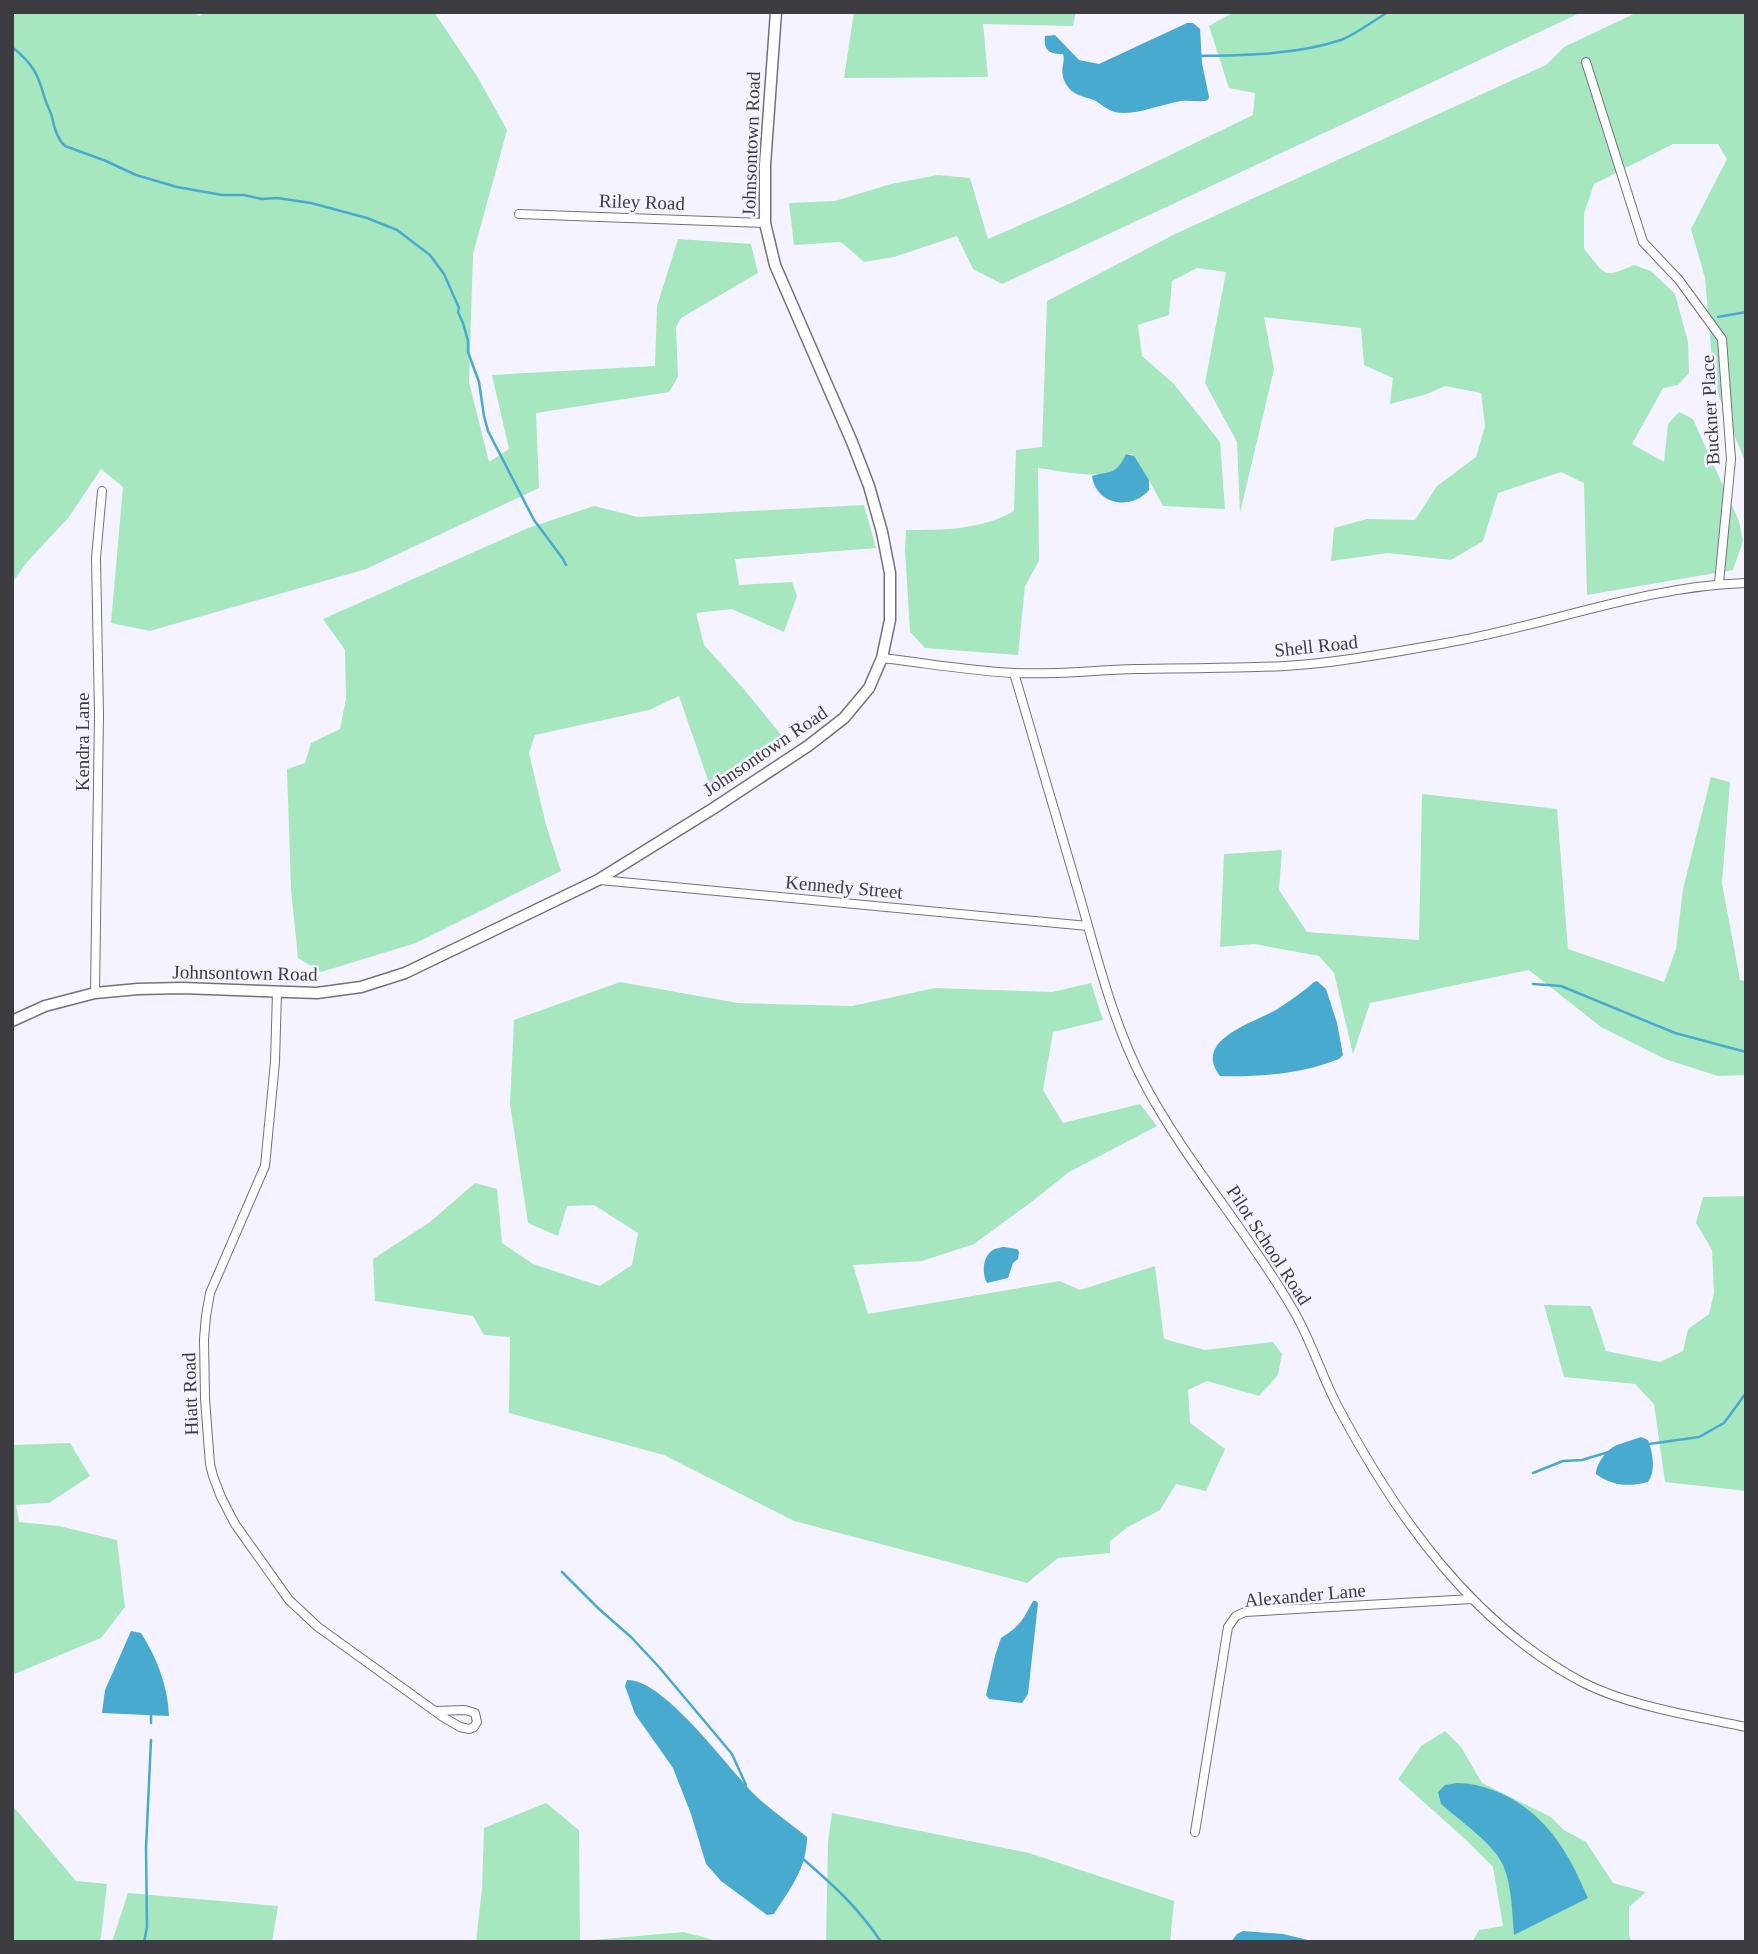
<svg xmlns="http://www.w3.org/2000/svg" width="1758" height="1954" viewBox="0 0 1758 1954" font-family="Georgia,serif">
  <rect width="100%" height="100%" fill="#f5f3ff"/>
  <path fill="#a6e7c0" d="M 12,12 L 194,12 L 199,16 L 205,12 L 434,12 L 477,76 L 507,130 L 473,254 L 469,382 L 489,462 L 509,449 L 492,375 L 655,366 L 657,306 L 678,239 L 751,244 L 758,273 L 681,318 L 676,327 L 678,377 L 669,392 L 536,413 L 539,488 L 366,569 L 150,631 L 111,623 L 123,487 L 101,469 L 69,517 L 27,562 L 12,583 Z
    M 854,12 L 1076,12 L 1073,26 L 983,24 L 988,77 L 844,78 Z
    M 1234,12 L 1582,12 L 1002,284 L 973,269 L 957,236 L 894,257 L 864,262 L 841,242 L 794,245 L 789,203 L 835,201 L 891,184 L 938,175 L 970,178 L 988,239 L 1073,202 L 1253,115 L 1255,93 L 1229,88 L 1209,26 Z
    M 1638,12 L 1746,12 L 1746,464 L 1714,384 L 1705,278 L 1691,229 L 1727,159 L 1718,144 L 1673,144 L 1594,184 L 1584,214 L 1584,249 C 1606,274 1601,280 1634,265 L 1651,271 L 1675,294 L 1688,342 L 1689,373 L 1678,385 L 1663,388 L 1632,444 L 1664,462 L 1668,424 L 1679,412 L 1693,419 L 1739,521 L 1743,541 L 1733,570 L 1587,595 L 1584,483 L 1561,472 L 1498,493 L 1483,541 L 1451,560 L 1388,553 L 1331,561 L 1334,528 L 1367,519 L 1415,520 L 1437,486 L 1476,457 L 1485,426 L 1481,393 L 1445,386 L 1427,394 L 1390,404 L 1393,378 L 1364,365 L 1361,328 L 1264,317 L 1274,369 L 1240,513 L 1237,442 L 1205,383 L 1226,272 L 1197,268 L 1172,281 L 1169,315 L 1138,325 L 1142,356 L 1174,384 L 1220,442 L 1225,509 L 1163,506 L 1149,480 L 1132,454 L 1126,454 C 1123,459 1121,466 1117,469 C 1104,481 1055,470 1038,468 L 1039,561 L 1025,586 L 1018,655 L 925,648 L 910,632 L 905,550 L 906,530 C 942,530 982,530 1014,511 L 1016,450 L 1042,447 L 1047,301 L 1175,234 L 1546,65 L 1564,47 Z
    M 864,505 L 876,548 L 735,559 L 739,585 L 792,582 L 797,596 L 784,632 L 732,609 L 696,613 L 704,645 L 743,688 L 782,736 L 710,786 L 679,696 L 649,710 L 535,735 L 529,753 L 546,825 L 561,871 L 416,943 L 321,972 L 298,958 L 291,889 L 287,769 L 305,763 L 311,743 L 340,729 L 346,699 L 345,650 L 323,619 L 528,528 L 594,506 L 638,517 Z
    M 1711,777 L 1730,782 L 1722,883 L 1740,980 L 1746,981 L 1746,1075 L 1718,1076 L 1665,1059 L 1601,1027 L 1529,970 L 1370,1003 L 1353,1054 L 1334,973 L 1319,956 L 1254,944 L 1220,947 L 1224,854 L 1282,850 L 1279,890 L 1307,932 L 1419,940 L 1422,794 L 1557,809 L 1568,949 L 1664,982 L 1676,949 L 1683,889 Z
    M 620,982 L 738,1003 L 852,1006 L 935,988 L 1052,992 L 1091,983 L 1103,1020 L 1053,1032 L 1043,1090 L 1063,1123 L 1140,1104 L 1157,1126 L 1069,1172 L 1034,1200 L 974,1244 L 922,1261 L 853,1265 L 868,1314 L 1060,1281 L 1080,1290 L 1155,1266 L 1164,1339 L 1205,1350 L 1273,1342 L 1282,1354 L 1278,1375 L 1259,1396 L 1207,1381 L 1188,1390 L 1190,1423 L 1225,1449 L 1206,1491 L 1176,1484 L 1160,1510 L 1128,1527 L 1110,1541 L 1110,1553 L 1058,1558 L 1027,1583 L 794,1521 L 664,1455 L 509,1413 L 510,1337 L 484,1335 L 473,1316 L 375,1301 L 373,1259 L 430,1222 L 475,1183 L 497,1189 L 502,1243 L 533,1264 L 600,1286 L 632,1265 L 638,1233 L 594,1205 L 567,1206 L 558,1236 L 528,1223 L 510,1104 L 514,1020 Z
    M 1746,1196 L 1746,1491 L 1665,1482 L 1654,1404 L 1635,1384 L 1564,1377 L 1544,1305 L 1591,1306 L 1606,1351 L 1660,1362 L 1683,1351 L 1688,1329 L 1709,1314 L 1714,1293 L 1712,1250 L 1696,1223 L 1703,1197 Z
    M 12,1440 L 14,1445 L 70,1443 L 90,1476 L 49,1503 L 16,1505 L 19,1522 L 59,1526 L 117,1540 L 125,1607 L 101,1638 L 12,1675 Z
    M 1445,1731 L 1461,1747 L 1482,1783 L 1551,1817 L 1564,1830 L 1586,1842 L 1613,1883 L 1646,1892 L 1629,1907 L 1629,1935 L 1632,1942 L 1472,1942 L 1479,1930 L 1503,1926 L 1493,1867 L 1466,1840 L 1398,1779 L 1421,1746 Z
    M 546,1803 L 579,1830 L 580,1941 L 684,1932 L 721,1942 L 476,1942 L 482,1889 L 484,1828 Z
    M 12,1805 L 76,1881 L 107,1884 L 101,1937 L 99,1942 L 12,1942 Z
    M 832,1813 L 1029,1853 L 1174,1901 L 1170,1942 L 826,1942 L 828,1842 Z
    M 128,1893 L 278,1906 L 272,1942 L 112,1942 Z"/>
  <path fill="#49aacf" d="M 1187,23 L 1193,23 L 1200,29 L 1202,63 L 1209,97 L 1208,100 C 1200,103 1190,100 1181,101 C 1161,104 1131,118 1112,111 C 1106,109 1100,103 1094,100 C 1083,96 1073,96 1066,84 C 1058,70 1066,64 1063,54 C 1050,54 1043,51 1045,36 L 1055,35 L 1079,60 L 1099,64 Z
    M 1126,454 L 1134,456 L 1149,480 L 1149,490 C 1131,511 1096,505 1092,476 C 1112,470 1115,476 1126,454 Z
    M 1317,981 L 1326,989 L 1337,1023 L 1343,1055 L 1339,1059 C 1302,1074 1259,1077 1220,1076 C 1191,1039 1257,1022 1279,1008 C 1291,1000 1303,992 1314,982 Z
    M 1004,1247 L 1017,1249 L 1019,1252 L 1018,1259 L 1013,1263 L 1008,1278 L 987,1283 C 982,1274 982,1257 993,1250 C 994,1249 1002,1247 1004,1247 Z
    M 1641,1437 L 1648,1440 C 1653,1453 1656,1471 1648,1482 C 1629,1487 1612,1486 1596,1474 C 1596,1464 1607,1449 1617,1445 C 1625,1442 1633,1440 1641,1437 Z
    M 1033,1601 L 1036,1601 L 1038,1603 L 1028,1694 L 1022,1703 L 989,1699 L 986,1695 L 995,1656 L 1001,1638 C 1020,1626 1022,1621 1033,1601 Z
    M 131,1631 L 141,1633 C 157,1658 168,1686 169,1716 L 102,1713 L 105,1690 Z
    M 627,1680 C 665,1679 729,1770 757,1797 C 772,1811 791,1824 807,1837 C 807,1868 790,1889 774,1914 L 767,1915 L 721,1881 L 706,1864 L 691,1814 L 673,1768 L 635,1714 L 625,1686 Z
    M 1457,1783 C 1503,1784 1544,1815 1566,1854 C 1575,1868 1581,1883 1588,1898 L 1514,1935 C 1512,1912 1512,1886 1503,1865 C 1492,1842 1460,1821 1441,1804 L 1438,1792 L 1445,1785 Z
    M 1243,1931 L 1283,1934 L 1316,1942 L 1231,1942 L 1237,1934 Z"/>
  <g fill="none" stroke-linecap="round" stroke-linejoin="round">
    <path stroke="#49aacf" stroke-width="2.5" d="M 12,47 C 31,62 38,73 44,96 C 46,103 50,110 52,117 C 54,127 57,139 65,146 L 106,161 L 136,175 L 177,187 L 222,195 L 244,195 L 262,199 L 277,198 L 311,203 L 367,218 L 397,230 L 430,255 L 444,274 L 459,308 L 458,312 L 463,323 L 468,341 L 468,352 L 479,382 L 484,416 L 488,431 L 534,520 L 563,559 L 566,565
      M 1199,56 C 1247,55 1295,55 1341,40 C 1357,34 1373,21 1388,12
      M 1718,317 L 1746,312
      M 1533,984 L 1561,986 L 1675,1033 L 1746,1052
      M 1649,1444 L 1699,1437 L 1724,1423 L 1746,1393
      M 1533,1473 L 1563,1461 L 1582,1460 L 1612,1451
      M 562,1572 L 599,1609 L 631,1637 L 659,1667 L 732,1754 L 746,1785
      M 151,1715 L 151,1723
      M 802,1858 C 832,1884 859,1908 881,1942
      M 144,1942 L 147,1927 L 146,1848 L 151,1740"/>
    <g stroke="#73727c" stroke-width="10">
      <path id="street" d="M 1586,62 L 1643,242 L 1679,280 L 1722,339 L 1731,459 L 1719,583
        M 519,214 L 765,223
        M 882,658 C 926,663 970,671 1014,673 C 1054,675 1095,670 1135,669 C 1194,667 1252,670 1310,664 C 1355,660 1401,651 1446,643 C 1546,626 1643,586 1746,583
        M 1014,673 C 1036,749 1059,825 1081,901 C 1098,961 1114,1025 1143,1081 C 1185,1161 1247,1230 1292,1308 C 1311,1339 1321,1375 1338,1407 C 1396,1516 1471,1623 1582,1682 C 1628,1706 1695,1716 1746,1727
        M 600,880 L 1088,926
        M 277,992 L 275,1062 L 265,1166 L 210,1293 L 206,1316 L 204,1339 L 205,1399 L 210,1464 L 213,1476 L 221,1497 L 235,1524 L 289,1600 L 318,1627 L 443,1717 L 460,1727 L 469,1729 L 474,1727 L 477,1722 L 475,1713 L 465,1710 L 435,1711
        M 95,993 L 99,714 L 96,558 L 102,491
        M 1195,1832 L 1228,1627 L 1236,1616 L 1245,1612 L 1472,1599"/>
    </g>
    <g stroke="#73727c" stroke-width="13">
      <path id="secondary" d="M 12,1021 L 45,1006 L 95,993 L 138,989 L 182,988 L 317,993 L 361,987 L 405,973 L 598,880 L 714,808 L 808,746 L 844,718 L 869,688 L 882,658 L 890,620 L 890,573 L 882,532 L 869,486 L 852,442 L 775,265 L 765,223 L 765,165 L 776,12"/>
    </g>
    <use href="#street" stroke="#fff" stroke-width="8"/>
    <use href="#secondary" stroke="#fff" stroke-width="10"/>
  </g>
  <g text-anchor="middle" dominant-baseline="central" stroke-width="5" stroke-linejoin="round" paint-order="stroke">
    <g font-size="19" fill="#3d3c41" stroke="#f5f3ff">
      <text transform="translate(751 144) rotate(-88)">Johnsontown Road</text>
      <text transform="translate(642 202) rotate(2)">Riley Road</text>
      <text transform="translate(1710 410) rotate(-93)">Buckner Place</text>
      <text transform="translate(1316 646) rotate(-6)">Shell Road</text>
      <text transform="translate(82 742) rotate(-90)">Kendra Lane</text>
      <text transform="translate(765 751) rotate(-34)">Johnsontown Road</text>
      <text transform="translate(844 887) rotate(5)">Kennedy Street</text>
      <text transform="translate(245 973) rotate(1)">Johnsontown Road</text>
      <text transform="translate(1269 1245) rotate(57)">Pilot School Road</text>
      <text transform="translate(190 1394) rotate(-92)">Hiatt Road</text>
      <text transform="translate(1305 1595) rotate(-5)">Alexander Lane</text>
    </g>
  </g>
  <rect width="1758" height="1954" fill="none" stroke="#3d3c41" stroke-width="28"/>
</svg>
